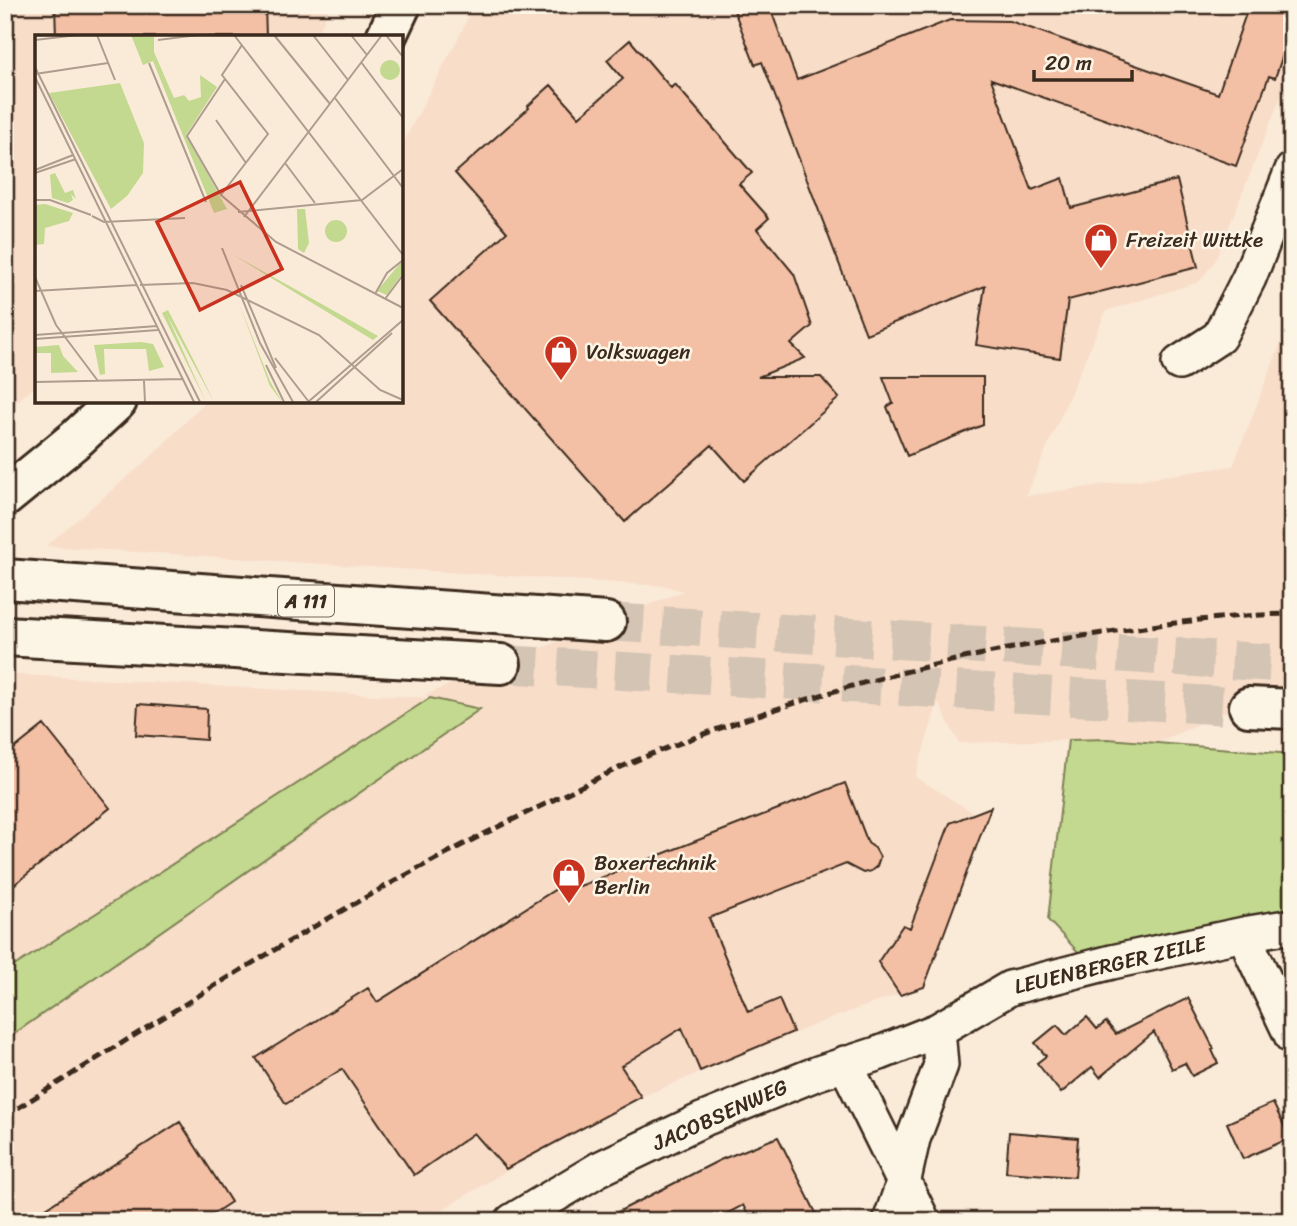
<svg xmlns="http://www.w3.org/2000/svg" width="1297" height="1226" viewBox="0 0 1297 1226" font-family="Sriracha,sans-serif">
  <rect width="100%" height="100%" fill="#faead8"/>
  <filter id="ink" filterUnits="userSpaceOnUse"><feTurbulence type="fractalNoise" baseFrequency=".0143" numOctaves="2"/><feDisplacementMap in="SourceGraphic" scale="14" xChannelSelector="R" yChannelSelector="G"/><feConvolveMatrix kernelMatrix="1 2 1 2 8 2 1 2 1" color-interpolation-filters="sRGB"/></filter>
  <g filter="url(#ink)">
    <path fill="#f8ddc9" d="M 5,5 L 331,5 L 316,37 L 37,37 L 37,385 L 5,411 Z
      M 473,5 L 1292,5 L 1292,69 L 1215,261 L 1199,282 L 1106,311 L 1026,496 L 1233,466 L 1284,335 L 1292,336 L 1292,681 L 1159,742 L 1068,740 L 959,743 L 938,702 L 915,777 L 987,821 L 919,987 L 826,1020 L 641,1097 L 505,1172 L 423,1221 L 5,1221 L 5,674 L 429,698 L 425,695 L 683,591 L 665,586 L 46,546 L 151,457 L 206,401 L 401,401 L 401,147 L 463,29 Z"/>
    <path fill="#c3d98f" stroke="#7f8256" stroke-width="2" d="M 430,698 L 480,709 L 5,1040 L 5,972 Z
      M 1108,739 L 1292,754 L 1292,909 L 1249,916 L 1079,953 L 1048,920 L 1068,740 Z"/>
    <path fill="#f4c0a5" stroke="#3b2a1e" stroke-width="2" d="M 55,5 L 265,5 L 266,37 L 56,37 Z
      M 732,5 L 769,5 L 797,80 L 950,20 L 1010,21 L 1218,94 L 1249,5 L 1292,5 L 1292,28 L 1275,78 L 1269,76 L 1236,166 L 991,79 L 1032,190 L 1063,178 L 1071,208 L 1177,180 L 1198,267 L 1068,300 L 1060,358 L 976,345 L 985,286 L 866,334 L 762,62 L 755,65 Z
      M 630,40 L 671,88 L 675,84 L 752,173 L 739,184 L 769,218 L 757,229 L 794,274 L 812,326 L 791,344 L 805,358 L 758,377 L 821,377 L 839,398 L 744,481 L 712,445 L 625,522 L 430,301 L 507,232 L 455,173 L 529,108 L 528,106 L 551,85 L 579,117 L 623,79 L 607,60 Z
      M 883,377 L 983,377 L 983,425 L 907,456 L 887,407 L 893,403 Z
      M 138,704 L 207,709 L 206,740 L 136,735 Z
      M 44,725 L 110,808 L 5,892 L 5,756 Z
      M 845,783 L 868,843 L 875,848 L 880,857 L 877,866 L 871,871 L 863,873 L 846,864 L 709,918 L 748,1012 L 779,999 L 793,1032 L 700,1071 L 682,1028 L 621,1066 L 641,1097 L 506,1169 L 474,1133 L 414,1175 L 342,1069 L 286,1104 L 256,1058 L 368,988 L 377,1002 L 575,877 L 580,886 Z
      M 991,807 L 924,987 L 900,995 L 878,962 L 903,925 L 910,928 L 950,823 Z
      M 1188,998 L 1214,1049 L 1212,1050 L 1218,1063 L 1192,1076 L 1185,1063 L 1172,1069 L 1154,1032 L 1100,1077 L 1092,1067 L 1061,1093 L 1037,1063 L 1046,1056 L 1035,1043 L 1057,1025 L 1066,1035 L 1087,1017 L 1097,1029 L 1106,1022 L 1116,1034 Z
      M 1273,1103 L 1290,1138 L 1243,1159 L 1227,1123 Z
      M 180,1122 L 231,1202 L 202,1221 L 26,1221 Z
      M 1009,1132 L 1078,1138 L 1075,1177 L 1006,1172 Z
      M 778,1137 L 820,1221 L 751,1221 L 743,1205 L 713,1221 L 600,1221 L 720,1160 Z"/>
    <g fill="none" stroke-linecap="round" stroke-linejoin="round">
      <path stroke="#d4c4b3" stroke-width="38" stroke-dasharray="38 19" stroke-linecap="butt" d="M 606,622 L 1292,664
        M 501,664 L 1249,707"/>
      <g stroke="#3b2a1e" stroke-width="38">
        <path id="minor" d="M 1179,363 L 1219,337 L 1249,278 L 1292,170
          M 1249,933 L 1252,953 L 1292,1037
          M 845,1063 L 923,1221
          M 512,1221 L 599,1169 L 704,1119 L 818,1073 L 880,1053 L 938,1030 L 1010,988 L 1112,962 L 1249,933 L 1292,926
          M 890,1221 L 903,1184 L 913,1139 L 941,1065 L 938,1030"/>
      </g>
      <g stroke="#3b2a1e" stroke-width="44">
        <path id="major" d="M 386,37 L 401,5
          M 5,497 L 76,439 L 117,401"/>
      </g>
      <g stroke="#3b2a1e" stroke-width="44">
        <path id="highway" d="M 5,579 L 606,622
          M 5,636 L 501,664
          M 1249,707 L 1292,709"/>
      </g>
      <use href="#minor" stroke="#fcf5e5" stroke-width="33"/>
      <use href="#major" stroke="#fcf5e5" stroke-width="38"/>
      <use href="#highway" stroke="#fcf5e5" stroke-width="38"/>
      <path stroke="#3b2a1e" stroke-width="5" stroke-dasharray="10 5" stroke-linecap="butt" d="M 5,1116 C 180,1007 354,895 541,806 C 574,790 608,772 642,758 C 785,700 936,658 1089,635 C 1156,625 1224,615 1292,614"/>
    </g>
  </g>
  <defs>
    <g id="shop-pin" transform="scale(1.75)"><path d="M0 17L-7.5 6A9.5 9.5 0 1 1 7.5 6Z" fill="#c8321e" stroke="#fcf5e5"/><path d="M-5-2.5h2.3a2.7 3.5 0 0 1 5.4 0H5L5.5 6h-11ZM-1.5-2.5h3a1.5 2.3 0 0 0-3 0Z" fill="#fff"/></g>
  </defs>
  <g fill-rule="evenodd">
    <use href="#shop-pin" x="1101" y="240"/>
    <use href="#shop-pin" x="561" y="352"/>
    <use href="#shop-pin" x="569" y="875"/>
  </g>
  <g text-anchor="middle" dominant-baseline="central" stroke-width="5" stroke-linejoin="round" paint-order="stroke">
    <rect fill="#fcf5e5" stroke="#75675a" stroke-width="2" x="278" y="585.5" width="56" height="31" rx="5"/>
    <g font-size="19" font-weight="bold" fill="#3b2a1e">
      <text x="306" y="601">A 111</text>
    </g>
    <g font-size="21" fill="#3b2a1e" stroke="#fcf5e5" text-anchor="start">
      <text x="1126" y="240">Freizeit Wittke</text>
      <text x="586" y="352">Volkswagen</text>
      <text x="594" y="863">Boxertechnik<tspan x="594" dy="24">Berlin</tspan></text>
    </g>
    <g font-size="21" fill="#3b2a1e" stroke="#fcf5e5">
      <text transform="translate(1110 965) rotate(-13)">LEUENBERGER ZEILE</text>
      <text transform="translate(720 1115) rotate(-24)">JACOBSENWEG</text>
    </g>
  </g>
  <g transform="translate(35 35)">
    <rect width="368" height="368" fill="#faead8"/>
    <path d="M 96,0 L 119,2 L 119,17 L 139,63 L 149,60 L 154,66 L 166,62 L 165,40 L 182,52 L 151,100 L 192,174 L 179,178 L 118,26 L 108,30 ZM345 35a10 10 0 1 1 20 0a10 10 0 1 1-20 0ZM 85,48 L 109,108 L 108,138 L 92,161 L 76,174 L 14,58 ZM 20,138 L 30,158 L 38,155 L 41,164 L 36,159 L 38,165 L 33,168 L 17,163 L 15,140 ZM 10,169 L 38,178 L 34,186 L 10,193 L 9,209 L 0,210 L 0,170 ZM 262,174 L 270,174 L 274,208 L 269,218 L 263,214 ZM290 196a11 11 0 1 1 22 0a11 11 0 1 1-22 0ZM 197,219 L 292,272 L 343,301 L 338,305 ZM 367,226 L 367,239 L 352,260 L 342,256 ZM 203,266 L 235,346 L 247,367 L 235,351 ZM 133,275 L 159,326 L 179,367 L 132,280 L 171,367 L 127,278 ZM 106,307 L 118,309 L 129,332 L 114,336 L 111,314 L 69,314 L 70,339 L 65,340 L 59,310 ZM 24,310 L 28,321 L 43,337 L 16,338 L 16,318 L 0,318 L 0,312 Z" fill="#c3d98f"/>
    <path fill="none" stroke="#ae9d8e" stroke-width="2" d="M 62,0 L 80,45M 199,0 L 368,220M 239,0 L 295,69M 278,0 L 313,45M 316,0 L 332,20M 351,0 L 368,22M 0,5 L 43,0M 123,5 L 163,0M 326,27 L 368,83M 114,28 L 171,167M 0,32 L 165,367M 0,39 L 73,28M 0,42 L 159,367M 190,44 L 152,101 L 186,160 L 241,207 L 368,273M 300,63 L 368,153M 181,85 L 211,128M 250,128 L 280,168M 0,135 L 38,120M 0,138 L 41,124M 186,160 L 233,99 L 187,40 L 207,10M 0,165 L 15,165 L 56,180M 203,177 L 327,165 L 368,134M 57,181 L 69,187 L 150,183M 209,182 L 347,0M 187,213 L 225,308 L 258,367M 0,242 L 21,290 L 63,346M 105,250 L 158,248 L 192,255 L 284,300 L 345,355 L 368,365M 206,250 L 241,333M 0,256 L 102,250M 340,259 L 352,238 L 368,225M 350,264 L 368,240M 0,300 L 122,291M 0,304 L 123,295M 240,323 L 274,367M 231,330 L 249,367M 109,346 L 110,367M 0,347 L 148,344M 273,367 L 368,285M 281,367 L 357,298"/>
    <path fill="#c8321e" fill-opacity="0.15" stroke="#c8321e" stroke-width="3.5" d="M 205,147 L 247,234 L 165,275 L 122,187 Z"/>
    <rect width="368" height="368" fill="none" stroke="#3b2a1e" stroke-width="3.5"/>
  </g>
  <rect width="1297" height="1226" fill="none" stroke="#fcf5e5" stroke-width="28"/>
  <rect x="14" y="14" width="1269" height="1198" fill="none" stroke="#3b2a1e" stroke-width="2.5" filter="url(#ink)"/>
  <path d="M1034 70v10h98v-10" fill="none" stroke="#3b2a1e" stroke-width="3.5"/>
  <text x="1045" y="70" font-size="21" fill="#3b2a1e" stroke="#fcf5e5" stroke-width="5" paint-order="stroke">20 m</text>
</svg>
